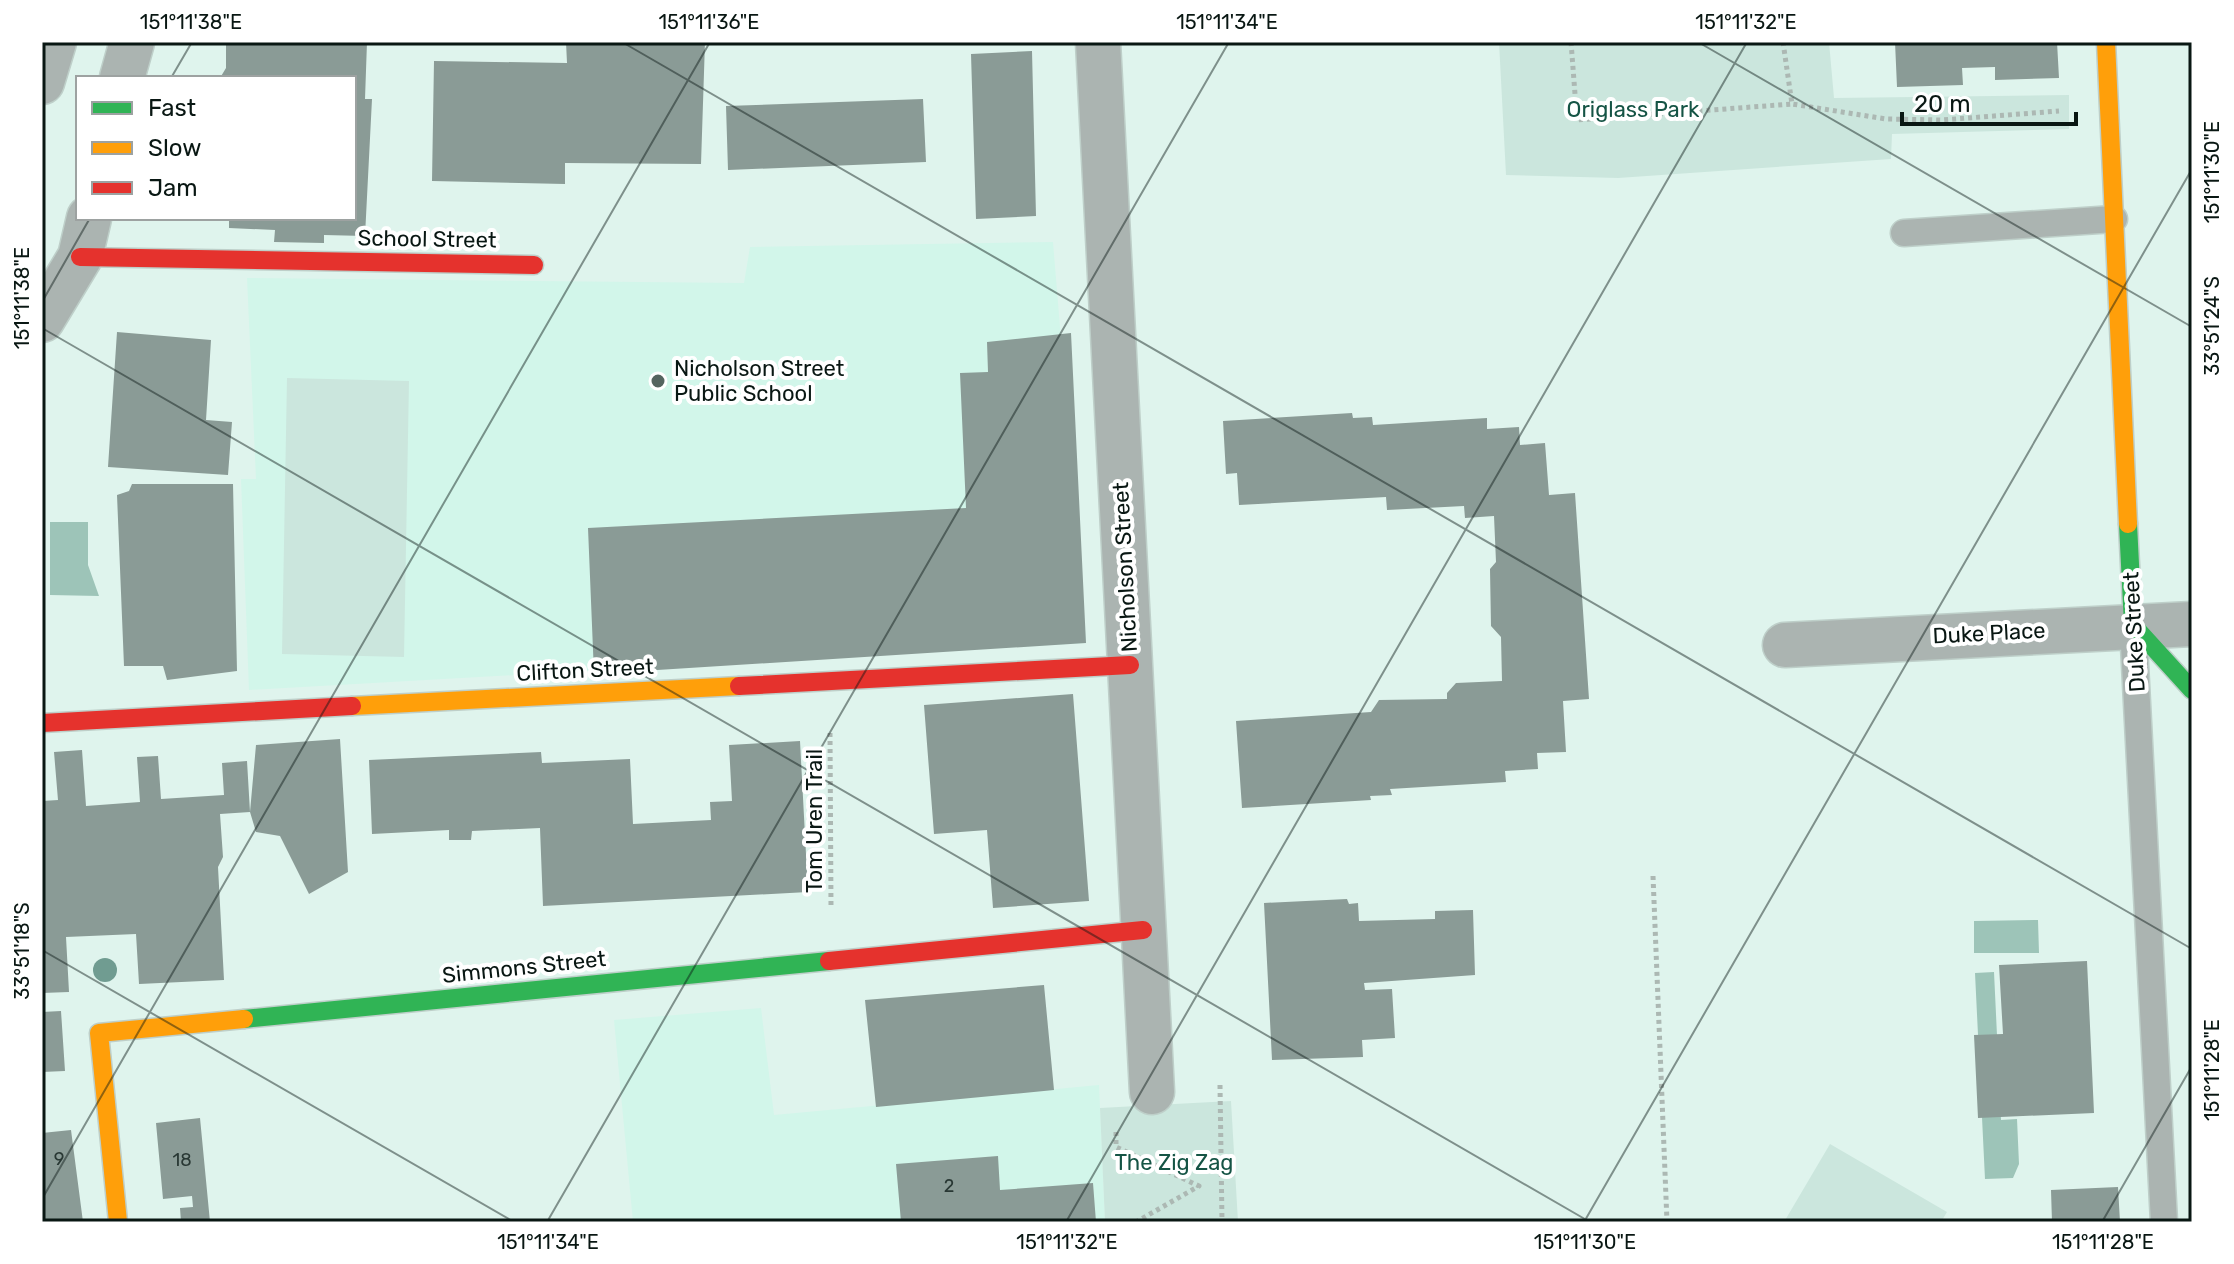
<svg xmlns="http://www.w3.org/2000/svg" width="2234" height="1264" viewBox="0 0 2234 1264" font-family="Rubik,sans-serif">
  <rect width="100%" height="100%" fill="#dff4ed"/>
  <path fill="#d2f6ea" d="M 1053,242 L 1086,643 L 249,690 L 241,479 L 256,479 L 247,278 L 744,283 L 750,247 Z
    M 761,1008 L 774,1115 L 1099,1085 L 1105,1222 L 633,1222 L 614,1020 Z"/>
  <path fill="#cbe6dd" d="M 1499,42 L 1829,42 L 1834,98 L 2069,95 L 2069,129 L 1892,134 L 1891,159 L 1618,178 L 1506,175 Z
    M 287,378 L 409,381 L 404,657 L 282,654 Z
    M 1231,1101 L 1238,1222 L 1105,1222 L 1100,1108 Z
    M 1830,1144 L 1947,1212 L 1941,1222 L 1784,1222 Z"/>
  <path fill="#9dc4b8" d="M 50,522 L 88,522 L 88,565 L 99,596 L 50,595 Z
    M 2038,920 L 2039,953 L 1974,953 L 1974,921 Z
    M 1994,972 L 2001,1120 L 2017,1119 L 2019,1164 L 2013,1178 L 1985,1179 L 1975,973 Z"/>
  <path fill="#8a9b96" d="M 226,42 L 367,42 L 365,99 L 372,99 L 365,236 L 324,235 L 324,243 L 274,242 L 275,230 L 229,228 L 229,221 L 223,221 L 223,218 L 354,218 L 354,78 L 220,78 L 226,68 Z
    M 566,42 L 705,42 L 701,164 L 565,163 L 565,184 L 432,181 L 434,61 L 567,63 Z
    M 1895,42 L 2057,42 L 2059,78 L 1995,80 L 1995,67 L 1962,68 L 1963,85 L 1897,87 Z
    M 1032,51 L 1036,216 L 976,219 L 971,54 Z
    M 923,99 L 926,162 L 728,170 L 726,106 Z
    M 117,332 L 211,340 L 206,420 L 232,422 L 228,475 L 108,467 Z
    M 1071,333 L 1086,643 L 594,674 L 588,528 L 966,508 L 960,373 L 988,372 L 987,342 Z
    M 1352,413 L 1353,418 L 1372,417 L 1373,425 L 1487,418 L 1487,429 L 1519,427 L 1520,445 L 1545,443 L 1549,495 L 1575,493 L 1589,699 L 1563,701 L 1566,752 L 1537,753 L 1538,769 L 1505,771 L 1506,782 L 1390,789 L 1392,795 L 1370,796 L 1371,800 L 1242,808 L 1236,721 L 1371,712 L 1379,700 L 1447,699 L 1447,693 L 1456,683 L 1502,681 L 1501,637 L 1491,626 L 1490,569 L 1496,562 L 1494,516 L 1465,518 L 1464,506 L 1387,510 L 1386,497 L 1239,505 L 1237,473 L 1226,474 L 1223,421 Z
    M 132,484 L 233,484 L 237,671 L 167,680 L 163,666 L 124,666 L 117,495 L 129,491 Z
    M 1073,694 L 1089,901 L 993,908 L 987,830 L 934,834 L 924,705 Z
    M 340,739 L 348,872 L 309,894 L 280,836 L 256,832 L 250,812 L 220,814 L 223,857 L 218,867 L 224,980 L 139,984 L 136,934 L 66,937 L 69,992 L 42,993 L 42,801 L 58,800 L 54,752 L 82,750 L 86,806 L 140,802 L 137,757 L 158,756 L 161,799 L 224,795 L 222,763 L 247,761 L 250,812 L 256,745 Z
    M 800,741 L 808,892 L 543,906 L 540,828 L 472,831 L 471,840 L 449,840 L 449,830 L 372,834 L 369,760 L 541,752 L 542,763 L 630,759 L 633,824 L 711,820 L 710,802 L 732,801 L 729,745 Z
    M 1347,899 L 1349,904 L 1358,903 L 1359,921 L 1435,919 L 1435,911 L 1473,910 L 1475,975 L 1364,983 L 1365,990 L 1392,989 L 1395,1038 L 1362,1040 L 1363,1057 L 1272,1060 L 1264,903 Z
    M 2087,961 L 2094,1113 L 1978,1118 L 1974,1035 L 2003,1034 L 1999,965 Z
    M 1044,985 L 1054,1090 L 876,1107 L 865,1000 Z
    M 61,1011 L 65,1071 L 42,1072 L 42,1012 Z
    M 200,1118 L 210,1222 L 181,1222 L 180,1208 L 193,1207 L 192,1196 L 163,1199 L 156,1123 Z
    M 71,1130 L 83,1222 L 42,1222 L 42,1133 Z
    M 998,1156 L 1000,1190 L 1093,1183 L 1096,1222 L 901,1222 L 896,1164 Z
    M 2118,1187 L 2120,1222 L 2052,1222 L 2051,1190 Z"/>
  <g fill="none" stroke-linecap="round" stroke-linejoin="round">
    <g stroke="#becfc9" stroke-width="29">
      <path id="lane" d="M 1904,233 L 2114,219
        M 2133,626 L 2164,1222"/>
    </g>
    <g stroke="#becfc9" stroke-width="47">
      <path id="street" d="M 1098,42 L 1152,1092
        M 122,78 L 132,42
        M 42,82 L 54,42
        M 42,320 L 80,257 L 89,218
        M 1785,645 L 2192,624"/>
    </g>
    <g stroke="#becfc9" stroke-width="21">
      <path id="fast" d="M 2128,524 L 2133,625 L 2192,690
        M 244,1019 L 829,961"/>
    </g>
    <g stroke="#becfc9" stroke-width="21">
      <path id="slow" d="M 2106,42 L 2128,524
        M 352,706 L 739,686
        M 118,1222 L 99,1033 L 244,1019"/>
    </g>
    <g stroke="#becfc9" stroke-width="21">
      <path id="jam" d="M 80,257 L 534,265
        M 739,686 L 1130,665
        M 42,723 L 352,706
        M 829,961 L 1143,930"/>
    </g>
    <path stroke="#acb8b3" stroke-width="5" stroke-dasharray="4 4" stroke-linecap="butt" d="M 1571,42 L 1577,120 L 1792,104
      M 1783,42 L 1792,104 L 1886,119 L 1942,120 L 2059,111
      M 830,733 L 831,907
      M 1653,876 L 1667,1222
      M 1220,1085 L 1222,1222
      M 1116,1132 L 1116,1147 L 1199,1186 L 1136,1222"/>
    <use href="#lane" stroke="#abb4b1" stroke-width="26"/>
    <use href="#street" stroke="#abb4b1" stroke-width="44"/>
    <use href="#fast" stroke="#30b455" stroke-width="18"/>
    <use href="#slow" stroke="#ff9f0a" stroke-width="18"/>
    <use href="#jam" stroke="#e5322d" stroke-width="18"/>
  </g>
  <circle fill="#709c91" cx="105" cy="970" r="12"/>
  <path fill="none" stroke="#091713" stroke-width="2" stroke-opacity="0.45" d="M 622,42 L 2192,949M 1698,42 L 2192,327M 171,78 L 192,42M 42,302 L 90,218M 42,328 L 1590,1222M 42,950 L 514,1222M 42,1199 L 710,42M 547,1222 L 1229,42M 1066,1222 L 1747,42M 1584,1222 L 2192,169M 2102,1222 L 2192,1066"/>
  <circle fill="#54645f" stroke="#fff" stroke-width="3" cx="658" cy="381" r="8"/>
  <g text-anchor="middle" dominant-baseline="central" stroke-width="8" stroke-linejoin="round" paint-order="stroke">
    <g font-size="18" fill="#293834">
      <text x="59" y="1159">9</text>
      <text x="182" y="1160">18</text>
      <text x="949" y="1186">2</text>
    </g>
    <g font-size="22" fill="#155445" stroke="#fff">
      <text x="1633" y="109">Origlass Park</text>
      <text x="1174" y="1162">The Zig Zag</text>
    </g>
    <g font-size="22" fill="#091713" stroke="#fff">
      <text transform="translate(427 239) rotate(1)">School Street</text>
      <text transform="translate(1125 567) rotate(-93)">Nicholson Street</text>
      <text transform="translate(2134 632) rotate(-93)">Duke Street</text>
      <text transform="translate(1989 633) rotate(-3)">Duke Place</text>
      <text transform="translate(585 670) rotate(-3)">Clifton Street</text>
      <text transform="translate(814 821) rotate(-90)">Tom Uren Trail</text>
      <text transform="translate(524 967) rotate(-6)">Simmons Street</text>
    </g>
    <g font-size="22" fill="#091713" stroke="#fff" text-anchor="start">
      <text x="674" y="368">Nicholson Street<tspan x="674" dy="25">Public School</tspan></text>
    </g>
  </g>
  <rect width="2234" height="1264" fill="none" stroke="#ffffff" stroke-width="88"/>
  <rect x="76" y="76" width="280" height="144" fill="#ffffff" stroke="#9da2a1" stroke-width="2"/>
  <rect x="92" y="102" width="40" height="12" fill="#30b455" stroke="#9da2a1" stroke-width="2"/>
  <text x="148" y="116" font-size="24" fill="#091713">Fast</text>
  <rect x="92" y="142" width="40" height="12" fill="#ff9f0a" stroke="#9da2a1" stroke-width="2"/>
  <text x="148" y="156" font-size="24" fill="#091713">Slow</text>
  <rect x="92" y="182" width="40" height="12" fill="#e5322d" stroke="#9da2a1" stroke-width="2"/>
  <text x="148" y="196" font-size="24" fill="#091713">Jam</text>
  <path d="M1902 112v12h174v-12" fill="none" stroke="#091713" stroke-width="4"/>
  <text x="1914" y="112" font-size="24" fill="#091713" stroke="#ffffff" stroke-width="6" paint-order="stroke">20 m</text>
  <rect x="44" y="44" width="2146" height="1176" fill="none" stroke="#091713" stroke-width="3"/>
  <g font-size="20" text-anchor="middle" fill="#091713">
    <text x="191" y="29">151°11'38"E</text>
    <text x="709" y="29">151°11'36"E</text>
    <text x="1227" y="29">151°11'34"E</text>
    <text x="1746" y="29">151°11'32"E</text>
    <text transform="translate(2212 172) rotate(-90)" y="7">151°11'30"E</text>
    <text transform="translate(22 298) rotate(-90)" y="7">151°11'38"E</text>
    <text transform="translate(2212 326) rotate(-90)" y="7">33°51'24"S</text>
    <text transform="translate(22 951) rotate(-90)" y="7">33°51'18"S</text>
    <text transform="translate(2212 1070) rotate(-90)" y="7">151°11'28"E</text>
    <text x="548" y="1249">151°11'34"E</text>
    <text x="1067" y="1249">151°11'32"E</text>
    <text x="1585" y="1249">151°11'30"E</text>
    <text x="2103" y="1249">151°11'28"E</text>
  </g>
</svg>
